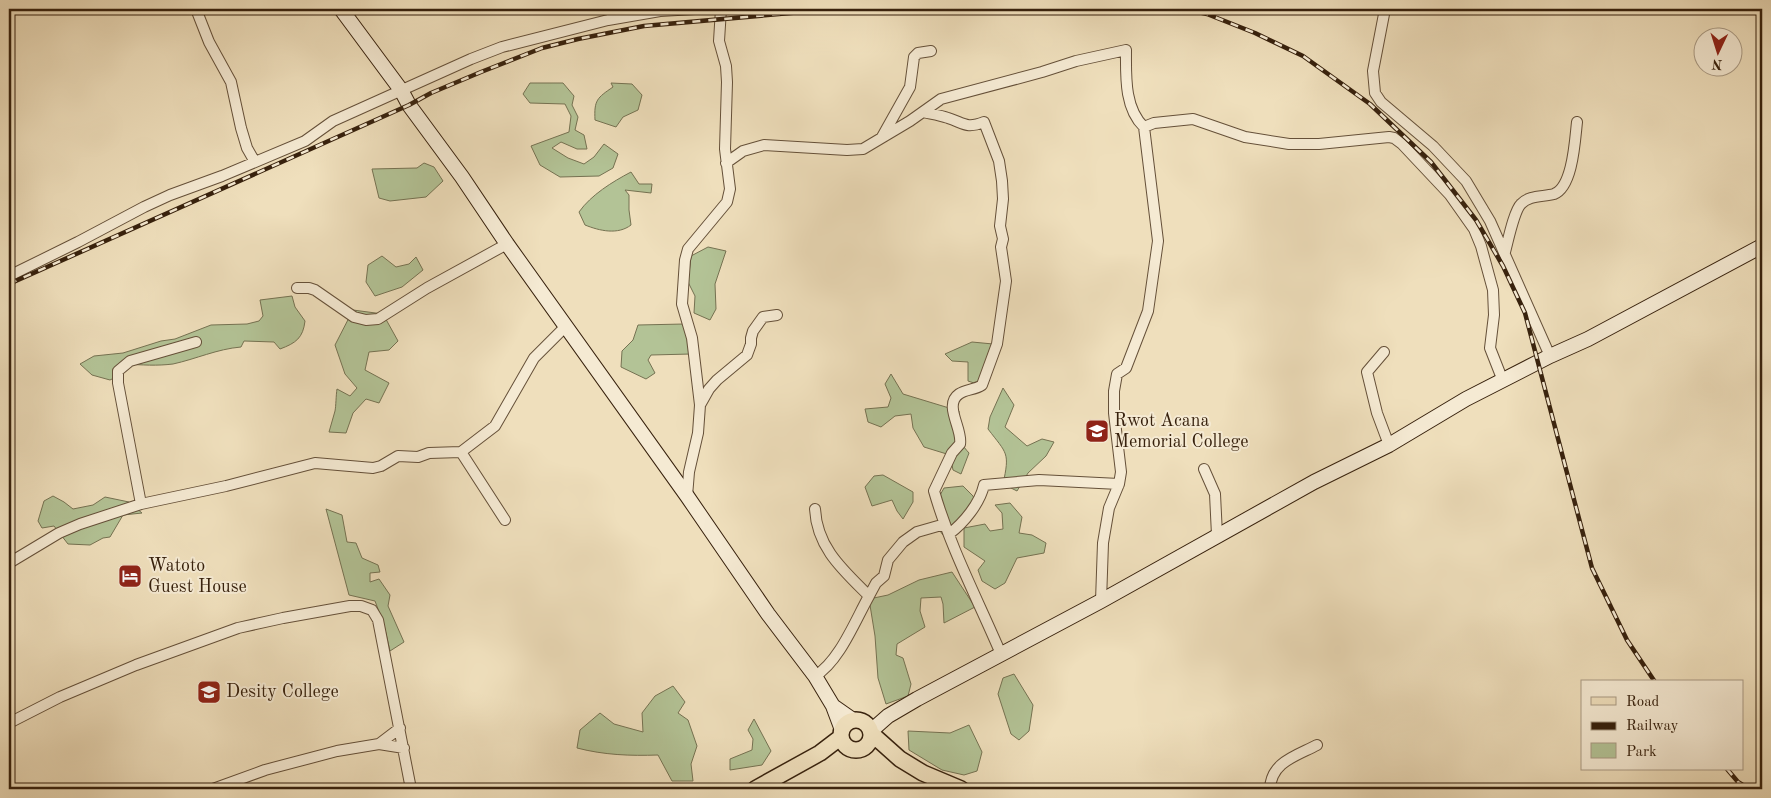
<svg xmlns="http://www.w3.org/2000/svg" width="1771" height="798" viewBox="0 0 1771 798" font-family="'Old Standard TT',serif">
  <rect width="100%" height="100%" fill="#efdfbc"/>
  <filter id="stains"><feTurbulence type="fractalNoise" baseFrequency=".004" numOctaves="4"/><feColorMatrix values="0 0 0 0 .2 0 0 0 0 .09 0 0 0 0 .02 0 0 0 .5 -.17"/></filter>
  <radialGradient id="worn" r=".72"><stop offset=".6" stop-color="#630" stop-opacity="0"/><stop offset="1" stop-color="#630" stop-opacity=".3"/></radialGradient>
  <path fill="#b3c396" stroke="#757252" d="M 530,83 L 563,83 L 574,96 L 572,105 L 578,117 L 575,130 L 584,135 L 587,149 L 577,149 L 561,142 L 552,148 L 568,158 L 584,164 L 594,157 L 604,144 L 618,154 L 613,168 L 599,176 L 560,177 L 540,165 L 531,146 L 569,132 L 571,116 L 565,104 L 530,103 L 523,94 Z
    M 611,83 L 632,84 L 642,95 L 638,110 L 623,117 L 616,127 L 595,120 C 594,100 597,98 613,87 Z
    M 424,163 L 434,167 L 443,181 L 426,197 L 390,201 L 379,198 L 372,169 L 417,168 Z
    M 631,172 L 639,184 L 652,184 L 651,193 L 625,190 L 629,195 L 629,210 L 631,225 C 618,235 600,231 585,225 L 579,212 C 591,195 612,182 631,172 Z
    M 708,247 L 726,251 L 715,284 L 716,309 L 710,320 L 694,313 L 695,296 L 688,282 L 691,256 Z
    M 382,256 L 396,267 L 409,264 L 416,257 L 423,270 L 402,287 L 375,296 L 366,282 L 368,265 Z
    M 292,296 L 295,307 L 305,321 C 303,338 296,343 280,349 L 274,342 L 244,341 L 241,347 C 217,349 196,359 173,364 C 157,366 142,365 126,364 L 120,375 L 110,380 L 92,375 L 80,364 L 94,356 L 123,353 L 161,341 L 175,339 L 211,325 L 247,324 L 259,321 L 263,316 L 260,300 Z
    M 353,310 L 383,314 L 398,341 L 389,350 L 369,352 L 365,370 L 389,383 L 379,403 L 366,399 L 353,413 L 346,433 L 329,432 C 331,425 333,418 335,411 C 336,406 336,395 337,389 L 350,396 L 357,388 L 345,374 L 335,345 Z
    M 684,324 L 691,354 L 651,355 L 648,360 L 655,373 L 646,379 L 621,367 L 622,351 L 633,340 L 638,325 Z
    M 972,342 L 993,344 L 986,372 L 977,384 L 968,381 L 968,362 L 952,361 L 945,354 Z
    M 891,374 L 903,394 L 959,411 C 959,430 955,438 969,453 L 961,474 L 953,470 L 950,455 L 924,447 L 913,428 L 911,414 L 895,416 L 881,427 L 868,422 L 865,409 L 888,407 L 891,398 L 885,384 Z
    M 1003,388 L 1014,405 L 1005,427 L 1027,446 L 1042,439 L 1054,442 L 1046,456 L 1028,473 L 1017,491 L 1003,484 C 1010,452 1007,454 988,429 L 990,417 Z
    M 883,475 L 913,492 L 913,502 L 903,519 L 897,511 L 892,500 L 872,506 L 865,487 L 874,476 Z
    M 963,486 L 973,496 L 976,505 L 958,525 L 943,535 L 937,527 L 945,515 L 939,497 L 944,488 Z
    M 53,496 L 64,502 L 73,509 L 93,505 L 105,497 L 129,502 L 142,513 L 123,515 L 110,537 L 103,538 L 90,545 L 68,544 L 54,526 L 42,528 L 38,521 L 44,501 Z
    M 1010,503 L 1022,517 L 1019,533 L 1032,535 L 1046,543 L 1044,553 L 1017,558 L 1005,583 L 995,589 L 982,581 L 978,570 L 985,561 L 964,547 L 964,528 L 985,524 L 990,531 L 1003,529 L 1002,513 L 995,505 Z
    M 326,509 L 342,515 L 347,542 L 356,543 L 362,558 L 378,565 L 380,572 L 370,573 L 370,582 L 379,579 L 390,595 L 388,606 L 404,642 L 390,651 L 384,625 L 375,601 L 349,595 Z
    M 952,572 L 975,607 L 944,623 L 943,604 L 941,597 L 921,598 L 920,611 L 925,627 L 897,644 L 896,655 L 903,658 L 911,684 L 908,696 L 886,704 L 878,678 L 875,636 L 869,599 L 888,595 L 919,580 Z
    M 1014,674 L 1033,705 L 1029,731 L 1019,740 L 1011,734 L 998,694 L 1003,678 Z
    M 673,686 L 685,702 L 678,713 L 688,720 L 697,746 L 691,764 L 693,781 L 672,781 L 658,755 C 630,756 604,755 577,748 L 580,730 L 600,713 L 614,724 L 643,732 L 642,713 L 655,696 Z
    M 754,719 L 771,751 L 762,765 L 730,770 L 730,759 L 752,750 L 753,739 L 748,730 Z
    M 969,725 L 982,752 L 977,771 L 964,775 L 942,770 L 909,750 L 908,731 L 950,733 Z"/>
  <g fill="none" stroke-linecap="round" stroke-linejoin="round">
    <g stroke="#655039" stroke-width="12">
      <path id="street" d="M 196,9 L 209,42 L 231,82 L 241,128 L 247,148 L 255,162
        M 1385,9 L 1373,71 L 1375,93 L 1381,102 L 1433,146 L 1466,181 L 1490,221 L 1550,356
        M 923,112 C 932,114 940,115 948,118 C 964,123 966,129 984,122 L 999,161 L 1002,181 L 1003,199 L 1000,226 L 1003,239 L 1001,247 L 1006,281 L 997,344 L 982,385 C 975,390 966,389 959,394 C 943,405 963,429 960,444 L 952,453 L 934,491 C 950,547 978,600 1001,654
        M 882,137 L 910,87 L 914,57 L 918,53 L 931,51
        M 726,163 L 743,151 L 764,145 L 847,150 L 863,149 L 910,121 L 941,99 L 1042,72 L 1076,61 L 1126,50 C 1126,75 1124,108 1144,127 L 1154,123 L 1193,119 L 1245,137 L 1289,144 L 1319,144 L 1389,137 L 1394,138 L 1402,144 L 1450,195 L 1474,229 L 1481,246 L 1493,290 L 1494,315 L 1490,348 L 1503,381
        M 1505,252 C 1508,241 1514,211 1521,204 C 1529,195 1543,197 1554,194 C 1573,187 1575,139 1577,122
        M 9,276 L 78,242 L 144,207 L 170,195 L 222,176 L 305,141 L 333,121 L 471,59 L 502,47 L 608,20 L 660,11 L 695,9
        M 297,288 L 309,288 L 315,290 L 354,317 L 366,320 L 378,319 L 427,288 L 507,244
        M 1384,352 L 1367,372 L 1377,413 L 1389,445
        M 700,405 L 692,338 L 682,304 L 685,260 L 688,249 L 727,202 L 730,189 L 725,149 L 727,82 L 726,66 L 719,41 L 721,9
        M 461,452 L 505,520
        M 1204,469 L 1215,494 L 1217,535
        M 687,496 L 689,472 L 698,433 L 700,405 L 709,389 L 717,380 L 747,355 L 751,344 L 751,338 L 753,331 L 763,317 L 777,315
        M 141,504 L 118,383 L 118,371 L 130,361 L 196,342
        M 949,534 C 964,523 980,503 984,485 L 1039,480 L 1119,484
        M 9,563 L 59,533 L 80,524 L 141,504 L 226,486 L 315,463 L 373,468 L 381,466 L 398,456 L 418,457 L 429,453 L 461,452 L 495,426 L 534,358 L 566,326
        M 869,596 L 876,583 L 884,576 L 888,560 L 903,542 L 917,532 L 945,524
        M 1101,601 L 1103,543 L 1109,508 L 1119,484 L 1121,472 L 1114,413 L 1114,391 L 1117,374 L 1126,368 L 1148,311 L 1158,241 L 1144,127
        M 815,676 C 839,662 855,621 869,596 C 843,570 817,548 815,509
        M 9,723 L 60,697 L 136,665 L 238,628 L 283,618 L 350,606 L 361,606 L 372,610 L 378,620 L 411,789
        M 379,744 L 400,728
        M 213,789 L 265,770 L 337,751 L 379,744 L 404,748
        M 1270,789 C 1271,762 1296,756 1317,745"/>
    </g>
    <g stroke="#37210d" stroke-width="16">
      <path id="secondary" d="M 341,9 L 401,90 L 409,105 L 462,177 L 507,244 L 687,496 L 768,614 L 815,676 L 833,706 L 842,730
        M 833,706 L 853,720
        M 871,731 L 888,716 L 917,699 L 1101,601 L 1314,482 L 1389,445 L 1466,399 L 1550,356 L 1588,339 L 1762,246"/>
    </g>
    <g stroke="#37210d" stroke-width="18">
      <path id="primary" d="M841 735a15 15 0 1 1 30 0a15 15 0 1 1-30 0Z
        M 872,734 L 900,759 L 923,773 L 961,789
        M 755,789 L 820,753 L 841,737"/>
    </g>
    <use href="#street" stroke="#f5ead3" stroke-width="10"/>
    <use href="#secondary" stroke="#f5ead3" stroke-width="14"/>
    <use href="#primary" stroke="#efdfbc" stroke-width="15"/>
    <g stroke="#37210d" stroke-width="4.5">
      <path id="rail" d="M 1185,9 L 1207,14 L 1255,33 L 1303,56 L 1370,104 L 1431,162 L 1476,220 L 1503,266 L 1525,313 L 1592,568 L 1627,640 L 1655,682
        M 9,284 L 409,105 L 431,93 L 481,72 L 542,48 L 578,39 L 644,26 L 836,9
        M 1727,769 L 1738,782 L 1749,789"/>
    </g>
    <use href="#rail" stroke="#f5ead3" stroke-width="2.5" stroke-dasharray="8" stroke-linecap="butt"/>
  </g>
  <defs>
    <g id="school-square" transform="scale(1.25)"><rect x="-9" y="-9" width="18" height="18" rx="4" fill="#8f2418" stroke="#f5ead3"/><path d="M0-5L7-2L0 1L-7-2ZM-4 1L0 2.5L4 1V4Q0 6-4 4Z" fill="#fff"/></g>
    <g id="hotel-square" transform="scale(1.25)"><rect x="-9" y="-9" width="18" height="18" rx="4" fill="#8f2418" stroke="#f5ead3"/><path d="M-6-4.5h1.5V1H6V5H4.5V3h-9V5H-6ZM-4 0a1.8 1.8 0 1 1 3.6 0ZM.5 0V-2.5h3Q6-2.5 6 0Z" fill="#fff"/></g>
  </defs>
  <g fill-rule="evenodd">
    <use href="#school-square" x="1097" y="431"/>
    <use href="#hotel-square" x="130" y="576"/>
    <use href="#school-square" x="209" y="692"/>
  </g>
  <g text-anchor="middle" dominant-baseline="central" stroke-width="4" stroke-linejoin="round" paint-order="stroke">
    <g font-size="18" fill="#37210d" stroke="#f5ead3" text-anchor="start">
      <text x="1114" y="421">Rwot Acana<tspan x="1114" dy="21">Memorial College</tspan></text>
      <text x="148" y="566">Watoto<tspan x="148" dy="21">Guest House</tspan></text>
      <text x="226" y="692">Desity College</text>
    </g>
  </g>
  <rect width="1771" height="798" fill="none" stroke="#efdfbc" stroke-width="30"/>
  <rect x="10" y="10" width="1751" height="778" fill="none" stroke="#37210d" stroke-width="2.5"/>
  <rect x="15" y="15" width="1741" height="768" fill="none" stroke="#37210d"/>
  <rect x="1581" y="680" width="162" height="90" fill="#f5ead3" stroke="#a99a84"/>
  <rect x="1591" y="697" width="25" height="8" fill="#efdfbc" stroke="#a99a84"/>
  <text x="1626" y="706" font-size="15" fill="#37210d">Road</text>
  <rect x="1591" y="722" width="25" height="8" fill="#37210d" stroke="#a99a84"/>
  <text x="1626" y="730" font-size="15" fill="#37210d">Railway</text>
  <rect x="1591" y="743" width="25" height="15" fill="#b3c396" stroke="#a99a84"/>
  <text x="1626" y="756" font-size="15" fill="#37210d">Park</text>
  <g transform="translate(1718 52) rotate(184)"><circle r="24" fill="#f5ead3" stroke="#a99a84"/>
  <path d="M0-4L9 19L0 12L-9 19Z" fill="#8f2418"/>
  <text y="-8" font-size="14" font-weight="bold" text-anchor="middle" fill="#37210d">N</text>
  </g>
  <rect width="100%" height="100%" filter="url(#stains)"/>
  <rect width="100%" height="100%" fill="url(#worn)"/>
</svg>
